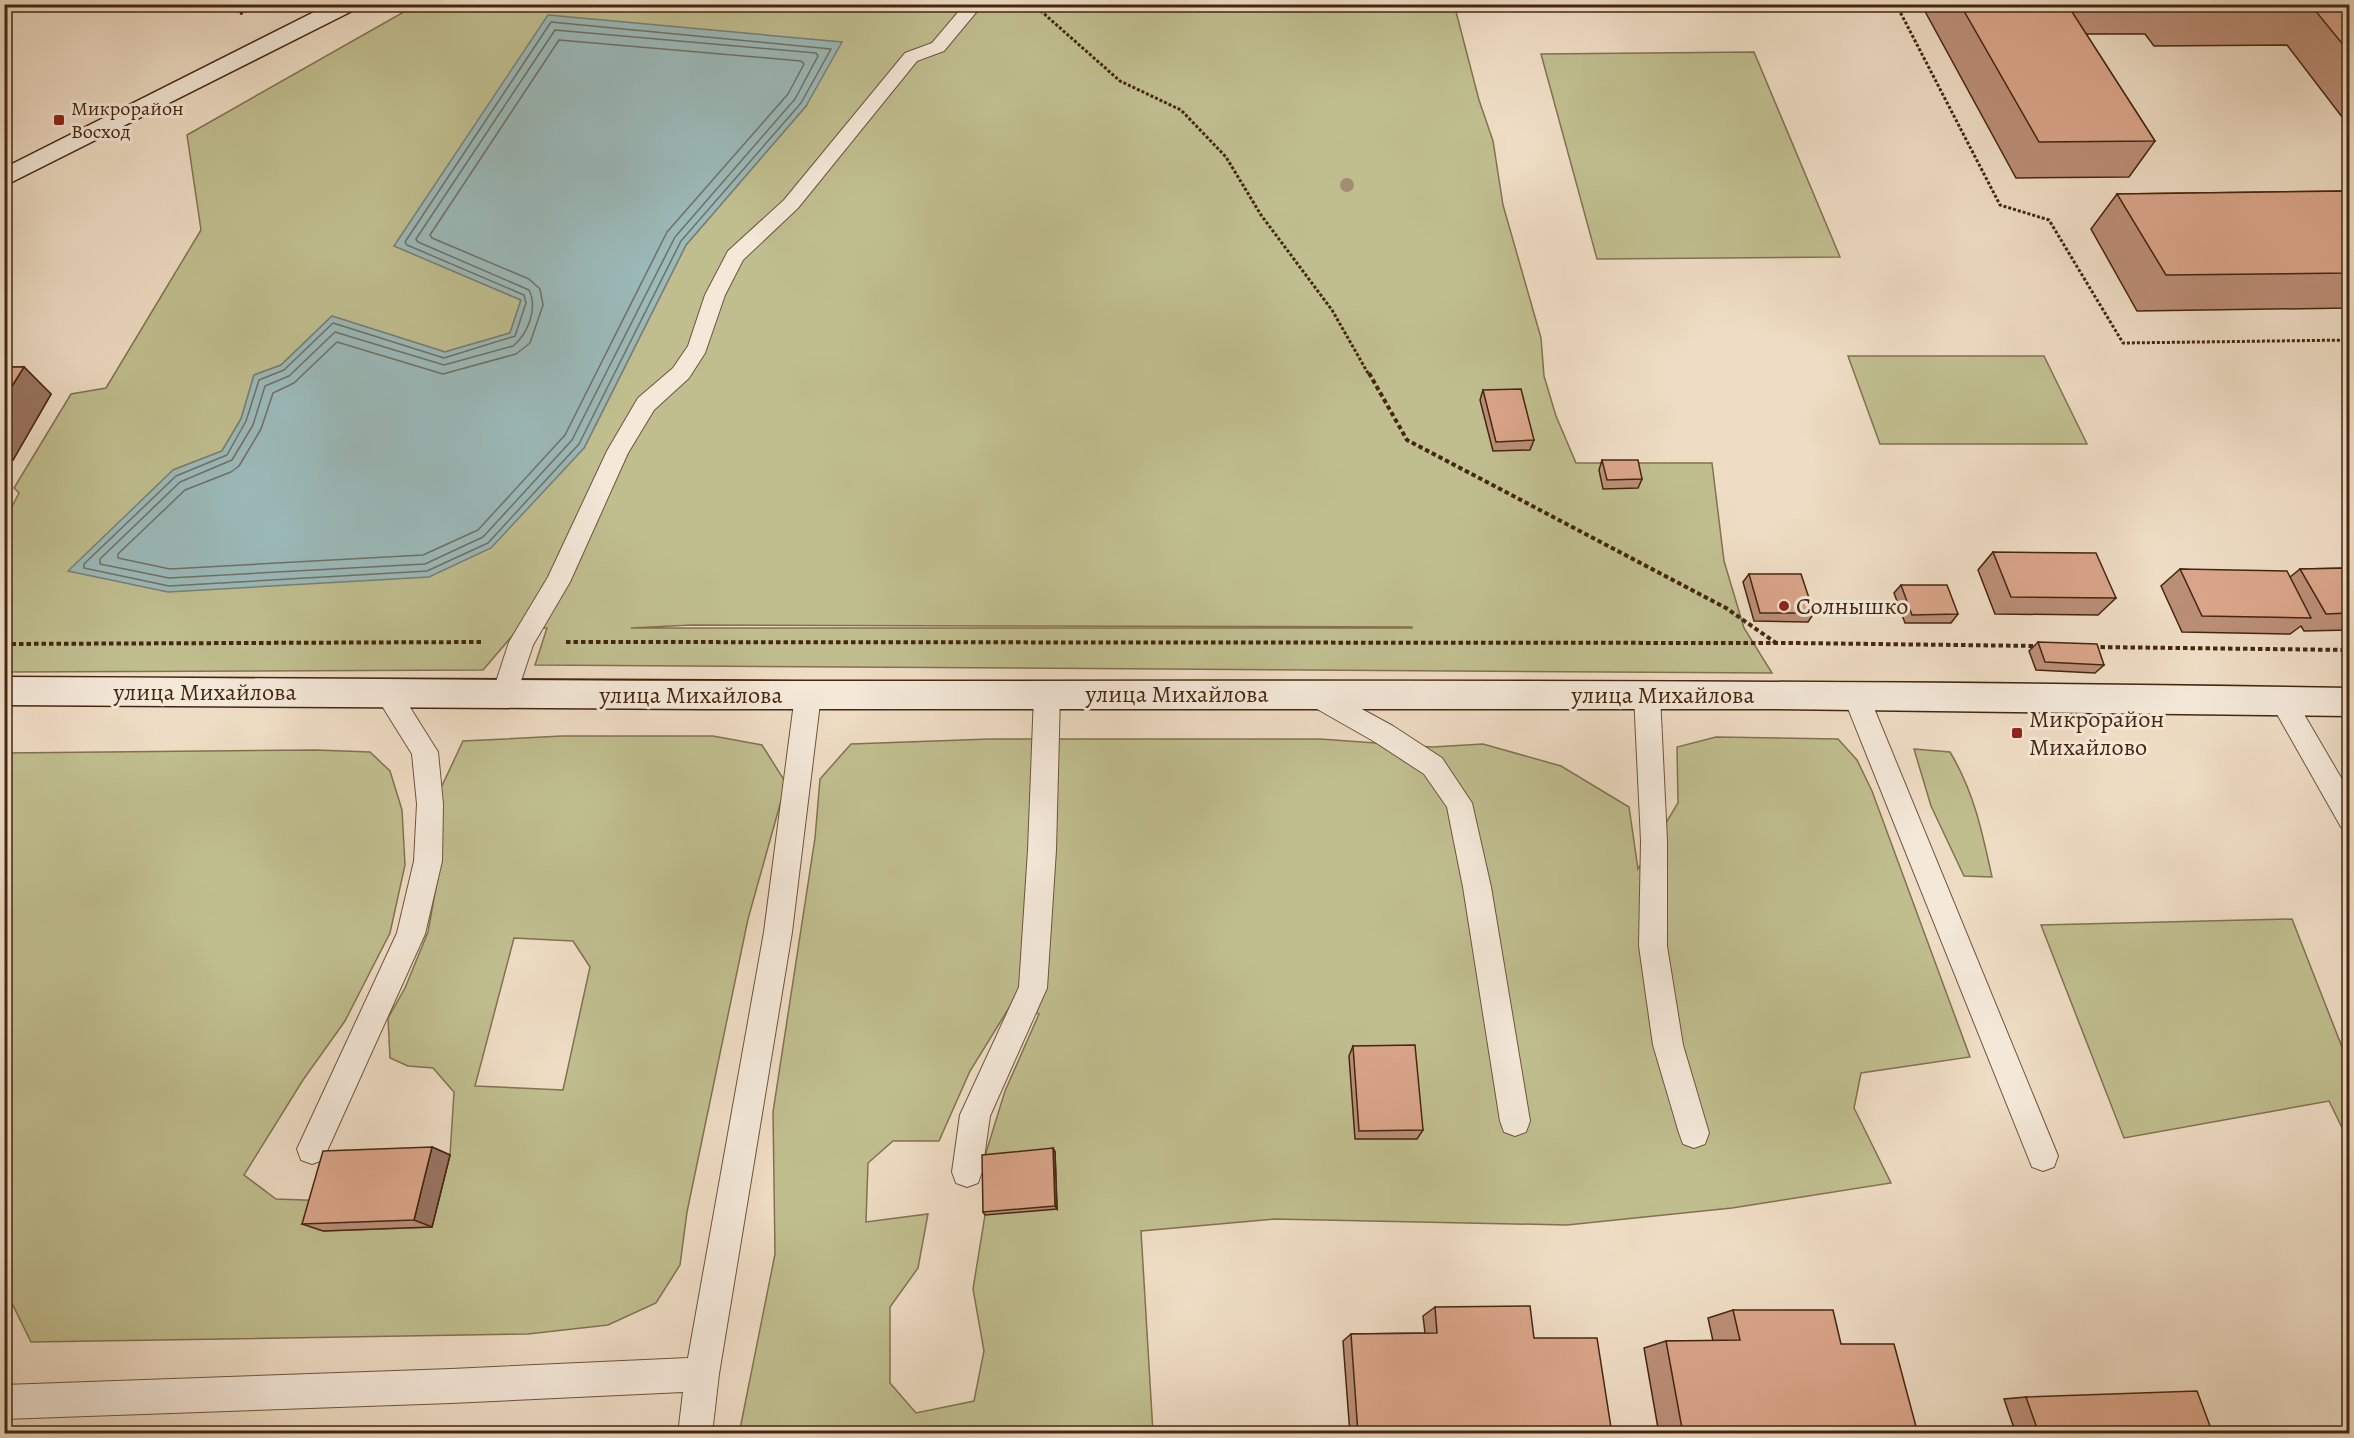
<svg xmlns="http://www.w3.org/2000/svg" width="2354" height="1438" viewBox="0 0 2354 1438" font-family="Alegreya,serif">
  <rect width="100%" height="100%" fill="#eedcc4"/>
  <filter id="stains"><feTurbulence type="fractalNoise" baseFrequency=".00333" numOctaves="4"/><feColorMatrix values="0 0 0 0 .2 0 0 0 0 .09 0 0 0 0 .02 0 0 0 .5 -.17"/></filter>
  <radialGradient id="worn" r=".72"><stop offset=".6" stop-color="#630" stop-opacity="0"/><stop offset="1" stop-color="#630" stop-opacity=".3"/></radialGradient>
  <path fill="#c0be8f" stroke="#82724f" stroke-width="1.5" fill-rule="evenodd" d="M 813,4 L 856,9 L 897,7 L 901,4 L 1069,4 L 1092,10 L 1216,5 L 1454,4 L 1479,100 L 1493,141 L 1503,205 L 1541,338 L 1544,376 L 1556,416 L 1576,463 L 1712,463 L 1724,561 L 1744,628 L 1772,673 L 535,665 L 547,628 L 519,628 L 483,670 L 5,672 L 5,520 L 19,493 L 14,488 L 71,394 L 106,388 L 201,230 L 187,135 L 416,5 ZM 806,106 L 686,245 L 584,448 L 173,470 L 222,451 L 241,419 L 254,375 L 281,365 L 332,316 L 445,352 L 510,333 L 521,300 L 395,246 ZM 691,625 L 1412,627 L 1412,628 L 631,628 Z
    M 1754,52 L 1840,257 L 1597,259 L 1541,54 Z
    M 1848,356 L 2044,356 L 2087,444 L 1880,444 Z
    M 562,736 L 713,736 L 762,745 L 786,783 L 748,919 L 687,1212 L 680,1265 L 656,1303 L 608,1325 L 528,1334 L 31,1342 L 5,1289 L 5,753 L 316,750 L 370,752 L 390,771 L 402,810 L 405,865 L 390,933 L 345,1021 L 303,1080 L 244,1175 L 276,1199 L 331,1201 L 324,1231 L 432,1227 L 450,1155 L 454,1092 L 433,1068 L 408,1066 L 390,1058 L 388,1018 L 405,988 L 428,932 L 440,865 L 440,790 L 463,741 ZM 514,938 L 573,941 L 590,967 L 563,1090 L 475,1086 Z
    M 1716,737 L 1838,739 L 1857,760 L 1872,791 L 1970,1057 L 1861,1073 L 1854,1108 L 1891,1183 L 1732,1208 L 1567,1225 L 1274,1219 L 1141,1231 L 1153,1433 L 739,1434 L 775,1254 L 773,1112 L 815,838 L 820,779 L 851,744 L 990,739 L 1320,739 L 1432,747 L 1483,744 L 1561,766 L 1629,807 L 1638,869 L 1678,803 L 1677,747 ZM 1012,1003 L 1039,1014 L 1005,1091 L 984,1159 L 985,1215 L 973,1289 L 984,1351 L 974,1401 L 916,1413 L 890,1383 L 890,1307 L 918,1268 L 928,1214 L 866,1222 L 868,1163 L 893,1141 L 939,1141 L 970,1071 Z
    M 1914,749 L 1950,752 C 1974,792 1982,831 1992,877 L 1964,876 L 1931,806 Z
    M 2292,919 L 2349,1065 L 2349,1142 L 2329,1101 L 2124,1138 L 2041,925 Z"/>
  <path fill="#9bbaba" stroke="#797f76" stroke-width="1.5" d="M 548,15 L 842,42 L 806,106 L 686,245 L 584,448 L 491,548 L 429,577 L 168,592 L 68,571 L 173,470 L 222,451 L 241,419 L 254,375 L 281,365 L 332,316 L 445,352 L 510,333 L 521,300 L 394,246 Z"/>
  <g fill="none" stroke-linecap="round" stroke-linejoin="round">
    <path stroke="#707064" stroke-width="1.5" d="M 551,22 L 831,49 L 801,103 L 681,241 L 579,444 L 488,543 L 427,571 L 169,586 L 84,568 L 84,564 L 176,476 L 227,455 L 246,421 L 259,380 L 284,370 L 333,323 L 444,358 L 515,336 L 526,303 L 524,295 L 407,245 L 405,242 Z
      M 555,30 L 816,53 L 818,56 L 795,99 L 675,237 L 572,440 L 483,537 L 425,564 L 169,578 L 100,564 L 100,559 L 180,482 L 232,460 L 253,425 L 265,386 L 289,376 L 335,332 L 444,365 L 513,346 C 528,334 538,308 529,290 L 418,242 L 416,239 Z
      M 559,40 L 801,61 L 804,64 L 788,94 L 667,232 L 565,435 L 478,530 L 423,555 L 170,569 L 118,558 L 118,554 L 185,490 L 231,472 L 239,466 L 261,429 L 273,393 L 294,383 L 337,342 L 443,374 L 516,354 L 530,343 L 543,305 L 540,289 L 529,279 L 432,238 L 430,235 Z"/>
    <g stroke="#6f543c" stroke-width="2">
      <path id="lane" d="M 965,4 L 983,4 L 944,51 L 917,61 L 798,208 L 743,260 L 725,295 L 705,353 L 689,378 L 654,410 L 628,453 L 570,582 L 533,645 L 514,702 L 505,705 L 496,702 L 492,694 L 509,642 L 548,577 L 607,451 L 638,398 L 673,368 L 688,346 L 705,295 L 728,251 L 784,200 L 905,53 L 932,43 Z
        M 387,682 L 396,685 L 438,752 L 443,804 L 442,861 L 425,934 L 323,1160 L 312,1164 L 301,1160 L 297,1149 L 397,933 L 414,861 L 417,804 L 412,754 L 374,693 L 378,685 Z
        M 1312,682 L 1393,726 L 1442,758 L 1472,803 L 1491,887 L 1530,1121 L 1526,1132 L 1515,1136 L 1504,1132 L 1500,1121 L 1463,887 L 1447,807 L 1424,774 L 1375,742 L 1303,701 L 1299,693 L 1303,685 Z
        M 808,684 L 817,687 L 821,695 L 792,932 L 719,1374 L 712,1434 L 678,1434 L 683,1392 L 451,1403 L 4,1419 L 4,1385 L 451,1369 L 688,1358 L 764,932 L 795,695 L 799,687 Z
        M 1047,684 L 1056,687 L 1060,695 L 1056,850 L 1047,988 L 990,1116 L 982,1172 L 978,1183 L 967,1187 L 956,1183 L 952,1172 L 960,1115 L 1019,987 L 1028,850 L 1034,695 L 1038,687 Z
        M 1647,684 L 1656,687 L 1660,695 L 1667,841 L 1667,946 L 1683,1045 L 1709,1133 L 1705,1144 L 1694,1148 L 1683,1144 L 1679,1133 L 1653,1045 L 1639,946 L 1641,841 L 1634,695 L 1638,687 Z
        M 1856,685 L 1865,688 L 1869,696 L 2058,1156 L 2054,1167 L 2043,1171 L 2032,1167 L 1843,696 L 1847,688 Z
        M 2282,689 L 2291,692 L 2350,793 L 2350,831 L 2341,827 L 2269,700 L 2273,692 Z"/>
    </g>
    <g stroke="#45270f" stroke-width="3">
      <path id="secondary" d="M 330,4 L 359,4 L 356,9 L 4,186 L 4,168 Z
        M 4,677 C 272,678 539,681 806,681 C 1320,681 1835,679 2350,688 L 2350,716 L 1771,709 L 706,709 L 4,705 Z"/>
    </g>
    <path stroke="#45270f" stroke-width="3" stroke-dasharray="3 2" stroke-linecap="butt" d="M 1033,4 L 1120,81 L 1181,110 L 1226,157 L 1261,215 L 1332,310 L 1369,375
      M 1896,4 L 2000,205 L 2049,220 L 2123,343 L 2350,340
      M 240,14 L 258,4"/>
    <path stroke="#45270f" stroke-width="4" stroke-dasharray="4.5 3" stroke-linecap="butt" d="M 1369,373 L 1407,440 L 1726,608 L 1776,643
      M 566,642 L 1793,643 L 2038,646
      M 4,644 L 481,642
      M 2093,647 L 2350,650"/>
    <use href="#lane" fill="#f4e8d9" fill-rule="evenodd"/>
    <use href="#secondary" fill="#f4e8d9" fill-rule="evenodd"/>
  </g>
  <circle fill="#a28d72" cx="1347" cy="185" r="7"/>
  <path fill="#bb8e77" stroke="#45270f" stroke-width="1.5" d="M 1921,4 L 2349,4 L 2349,126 L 2287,45 L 2154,46 L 2145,34 L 2086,34 L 2155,141 L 2129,177 L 2016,178 Z
    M 2349,191 L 2349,308 L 2137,311 L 2091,229 L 2117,194 Z
    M 4,367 L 24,367 L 51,394 L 13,460 L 4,460 Z
    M 1483,390 L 1534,440 L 1530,450 L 1493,451 L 1480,400 Z
    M 1602,460 L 1642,479 L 1638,488 L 1603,489 L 1599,470 Z
    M 1993,552 L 2116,598 L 2098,615 L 1995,614 L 1978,570 Z
    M 2349,568 L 2349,630 L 2304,631 L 2301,626 L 2290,634 L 2182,632 L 2161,586 L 2180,569 L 2290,577 L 2300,569 Z
    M 1749,574 L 1814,613 L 1808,622 L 1754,621 L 1743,582 Z
    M 1901,585 L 1958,614 L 1951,623 L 1905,623 L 1894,593 Z
    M 2038,642 L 2104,665 L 2095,673 L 2036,670 L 2029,651 Z
    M 1353,1046 L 1423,1130 L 1417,1139 L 1355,1139 L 1349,1056 Z
    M 432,1147 L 450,1155 L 432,1227 L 323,1231 L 302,1224 Z
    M 1053,1148 L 1055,1152 L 1057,1209 L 985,1215 L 983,1212 Z
    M 1435,1307 L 1534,1338 L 1612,1434 L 1350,1434 L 1343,1341 L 1351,1334 L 1425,1333 L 1423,1316 Z
    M 1733,1310 L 1841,1344 L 1918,1434 L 1659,1434 L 1644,1348 L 1666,1341 L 1713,1341 L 1708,1318 Z
    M 2026,1397 L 2213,1434 L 2016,1434 L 2004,1399 Z"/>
  <path fill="#997461" stroke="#45270f" stroke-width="1.5" d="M 24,367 L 51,394 L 13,460 L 4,453 L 4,399 Z
    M 432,1147 L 450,1155 L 432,1227 L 414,1220 Z
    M 1053,1148 L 1055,1152 L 1057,1209 L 1055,1206 Z"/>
  <path fill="#daa58a" stroke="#45270f" stroke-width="1.5" d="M 1960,4 L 2067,4 L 2155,141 L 2039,142 Z
    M 2175,4 L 2349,4 L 2349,52 L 2314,9 L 2179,10 Z
    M 2349,191 L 2349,273 L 2166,275 L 2117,194 Z
    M 4,367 L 24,367 L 4,399 Z
    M 1521,389 L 1534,440 L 1496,442 L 1483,390 Z
    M 1602,460 L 1638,460 L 1642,479 L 1607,480 Z
    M 1993,552 L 2096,553 L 2116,598 L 2011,597 Z
    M 2349,568 L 2349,613 L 2326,614 L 2300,569 Z
    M 2180,569 L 2287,571 L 2311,618 L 2202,616 Z
    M 1749,574 L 1801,574 L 1814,613 L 1760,613 Z
    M 1901,585 L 1947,585 L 1958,614 L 1912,615 Z
    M 2038,642 L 2097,644 L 2104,665 L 2045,662 Z
    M 1415,1045 L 1423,1130 L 1359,1131 L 1353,1046 Z
    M 432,1147 L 414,1220 L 302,1224 L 323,1151 Z
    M 1053,1148 L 1055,1206 L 983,1212 L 982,1155 Z
    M 1530,1306 L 1534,1338 L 1597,1338 L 1612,1434 L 1358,1434 L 1351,1334 L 1437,1333 L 1435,1307 Z
    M 1733,1310 L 1833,1310 L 1841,1344 L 1894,1344 L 1918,1434 L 1683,1434 L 1666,1341 L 1740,1340 Z
    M 2197,1391 L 2213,1434 L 2039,1434 L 2026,1397 Z"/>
  <g fill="#8f2418" stroke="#f4e8d9" stroke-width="2">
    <rect x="53" y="114" width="12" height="12" rx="3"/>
    <circle cx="1784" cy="606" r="6"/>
    <rect x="2011" y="727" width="12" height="12" rx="3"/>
  </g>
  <g text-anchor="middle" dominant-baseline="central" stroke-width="6" stroke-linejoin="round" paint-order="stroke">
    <g font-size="20" fill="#45270f" stroke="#f4e8d9" text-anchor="start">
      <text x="71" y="108">Микрорайон<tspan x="71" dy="23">Восход</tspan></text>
    </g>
    <g font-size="24" fill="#45270f" stroke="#f4e8d9" text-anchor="start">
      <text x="1796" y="606">Солнышко</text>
      <text x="2029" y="719">Микрорайон<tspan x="2029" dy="28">Михайлово</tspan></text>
    </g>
    <g font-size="24" fill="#45270f" stroke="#f4e8d9">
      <text x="205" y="692">улица Михайлова</text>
      <text x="1177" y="694">улица Михайлова</text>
      <text x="691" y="695">улица Михайлова</text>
      <text x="1663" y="695">улица Михайлова</text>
    </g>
  </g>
  <rect width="2354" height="1438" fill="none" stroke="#eedcc4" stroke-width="24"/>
  <rect x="6" y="6" width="2342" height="1426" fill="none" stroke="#45270f" stroke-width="3"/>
  <rect x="12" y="12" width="2330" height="1414" fill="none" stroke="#45270f" stroke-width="1.5"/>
  <rect width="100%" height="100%" filter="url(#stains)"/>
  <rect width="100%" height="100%" fill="url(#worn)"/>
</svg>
